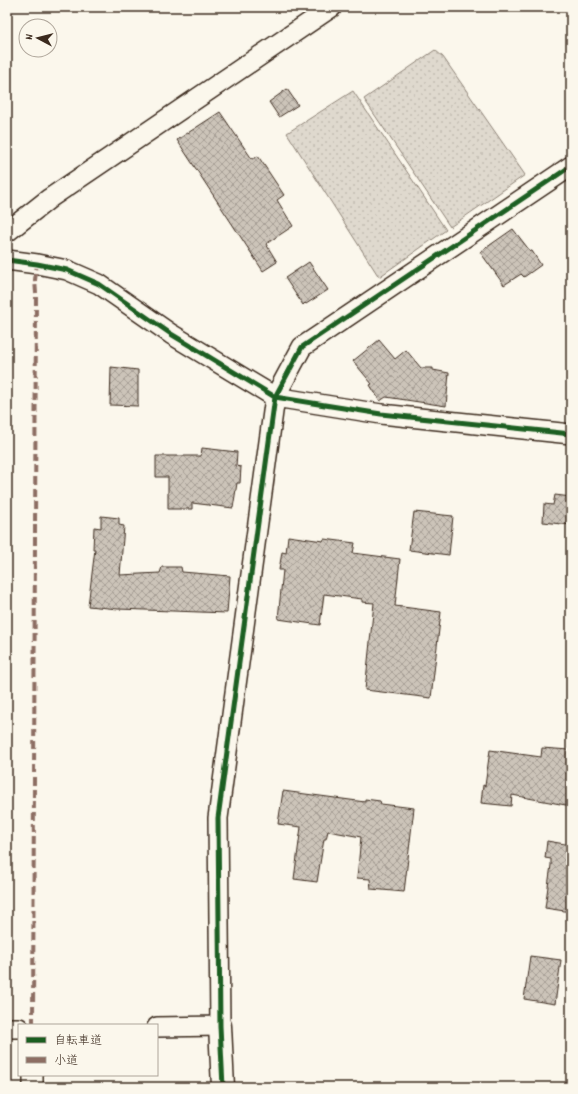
<svg xmlns="http://www.w3.org/2000/svg" width="578" height="1094" viewBox="0 0 578 1094" font-family="Dekko,'Klee One',sans-serif">
  <defs>
    <pattern id="grass-dots" width="8" height="8" patternUnits="userSpaceOnUse"><rect width="8" height="8" fill="#dfd9ce"/><path d="M2 2h.1M6 6h.1" fill="none" stroke="#c0bab0" stroke-width="1.8" stroke-linecap="round"/></pattern>
    <pattern id="building-cross-hatch" width="8" height="8" patternUnits="userSpaceOnUse"><rect width="8" height="8" fill="#ccc4b9"/><path d="M0 0l8 8M0 8l8-8" fill="none" stroke="#a79f96"/></pattern>
  </defs>
  <rect width="100%" height="100%" fill="#fbf7ec"/>
  <filter id="ink" filterUnits="userSpaceOnUse"><feTurbulence type="fractalNoise" baseFrequency=".025" numOctaves="2"/><feDisplacementMap in="SourceGraphic" scale="8" xChannelSelector="R" yChannelSelector="G"/><feConvolveMatrix kernelMatrix="1 2 1 2 8 2 1 2 1" color-interpolation-filters="sRGB"/></filter>
  <g filter="url(#ink)">
    <path fill="url(#grass-dots)" stroke="#8d8276" d="M 435,50 L 443,57 L 525,175 L 450,227 L 364,99 Z
      M 353,91 L 446,230 L 379,277 L 287,133 Z"/>
    <path fill="url(#building-cross-hatch)" stroke="#3b2a1e" d="M 287,89 L 298,105 L 279,117 L 269,102 Z
      M 220,112 L 252,159 L 258,156 L 284,195 L 277,200 L 293,226 L 266,244 L 277,262 L 263,271 L 177,140 Z
      M 513,229 L 530,251 L 532,251 L 541,265 L 524,277 L 521,274 L 504,285 L 480,252 Z
      M 309,262 L 328,290 L 306,304 L 305,303 L 303,305 L 285,278 Z
      M 379,340 L 395,359 L 406,350 L 421,368 L 433,368 L 433,370 L 449,373 L 446,406 L 386,397 L 380,401 L 370,385 L 372,384 L 353,361 Z
      M 111,367 L 138,370 L 138,406 L 110,405 Z
      M 202,448 L 237,452 L 236,466 L 241,467 L 240,483 L 237,483 L 233,508 L 192,503 L 192,509 L 168,509 L 168,477 L 156,477 L 156,456 L 201,456 Z
      M 555,495 L 571,497 L 571,525 L 543,522 L 544,504 L 553,505 Z
      M 414,512 L 453,516 L 449,555 L 409,550 Z
      M 101,516 L 119,518 L 119,525 L 124,526 L 120,575 L 160,573 L 162,567 L 181,567 L 182,572 L 230,576 L 227,613 L 118,609 L 88,606 L 95,549 L 93,549 L 94,527 L 101,528 Z
      M 288,536 L 323,541 L 324,539 L 355,543 L 353,553 L 400,559 L 395,606 L 441,612 L 431,698 L 365,690 L 374,603 L 362,602 L 362,599 L 324,594 L 320,625 L 278,619 L 283,570 L 279,570 L 282,552 L 286,553 Z
      M 542,748 L 569,750 L 569,765 L 571,766 L 571,806 L 512,795 L 511,806 L 481,803 L 483,785 L 485,786 L 490,750 L 541,757 Z
      M 283,791 L 365,802 L 365,799 L 380,801 L 381,804 L 414,808 L 404,892 L 371,889 L 370,879 L 357,878 L 361,837 L 328,831 L 326,839 L 324,839 L 317,882 L 294,879 L 301,827 L 278,824 Z
      M 547,841 L 571,845 L 571,912 L 545,908 L 551,865 L 551,859 L 545,858 Z
      M 530,956 L 561,960 L 555,1004 L 524,999 Z"/>
    <g fill="none" stroke-linecap="round" stroke-linejoin="round">
      <g stroke="#3b2a1e" stroke-width="22">
        <path id="minor" d="M 7,232 L 50,198 L 332,7
          M 7,260 L 37,264 L 67,270 L 99,284 L 171,334 L 275,397 L 381,414 L 571,434
          M 157,1027 L 220,1026 L 218,818 L 275,397 L 302,347 L 571,166
          M 7,1028 L 19,1028
          M 33,1075 L 33,1087"/>
      </g>
      <g stroke="#3b2a1e" stroke-width="25">
        <path id="tertiary" d="M 220,1026 L 223,1087"/>
      </g>
      <use href="#minor" stroke="#fbf7ec" stroke-width="19"/>
      <use href="#tertiary" stroke="#fbf7ec" stroke-width="22"/>
      <path stroke="#8d6e63" stroke-width="4" stroke-dasharray="8 4" stroke-linecap="butt" d="M 33,1025 L 36,293 L 35,280 L 37,264"/>
      <g stroke="#fbf7ec" stroke-width="8">
        <path id="cycleway" d="M 7,260 L 37,264 L 67,270 L 99,284 L 171,334 L 275,397 L 381,414 L 571,434
          M 223,1087 L 220,1026 L 218,818 L 275,397 L 302,347 L 571,166"/>
      </g>
      <use href="#cycleway" stroke="#1b5e20" stroke-width="5"/>
    </g>
  </g>
  <rect width="578" height="1094" fill="none" stroke="#fbf7ec" stroke-width="24"/>
  <rect x="12" y="12" width="554" height="1070" fill="none" stroke="#3b2a1e" stroke-width="1.5" filter="url(#ink)"/>
  <rect x="18" y="1024" width="140" height="52" fill="#fbf7ec" stroke="#aea59a"/>
  <rect x="26" y="1037" width="20" height="6" fill="#1b5e20" stroke="#aea59a"/>
  <text x="54" y="1044" font-size="12" fill="#3b2a1e">自転車道</text>
  <rect x="26" y="1057" width="20" height="6" fill="#8d6e63" stroke="#aea59a"/>
  <text x="54" y="1064" font-size="12" fill="#3b2a1e">小道</text>
  <g transform="translate(38 38) rotate(277)"><circle r="19" fill="#fbf7ec" stroke="#aea59a"/>
  <path d="M0-3L7 15L0 10L-7 15Z" fill="#3b2a1e"/>
  <text y="-6" font-size="11" font-weight="bold" text-anchor="middle" fill="#3b2a1e">N</text>
  </g>
</svg>
